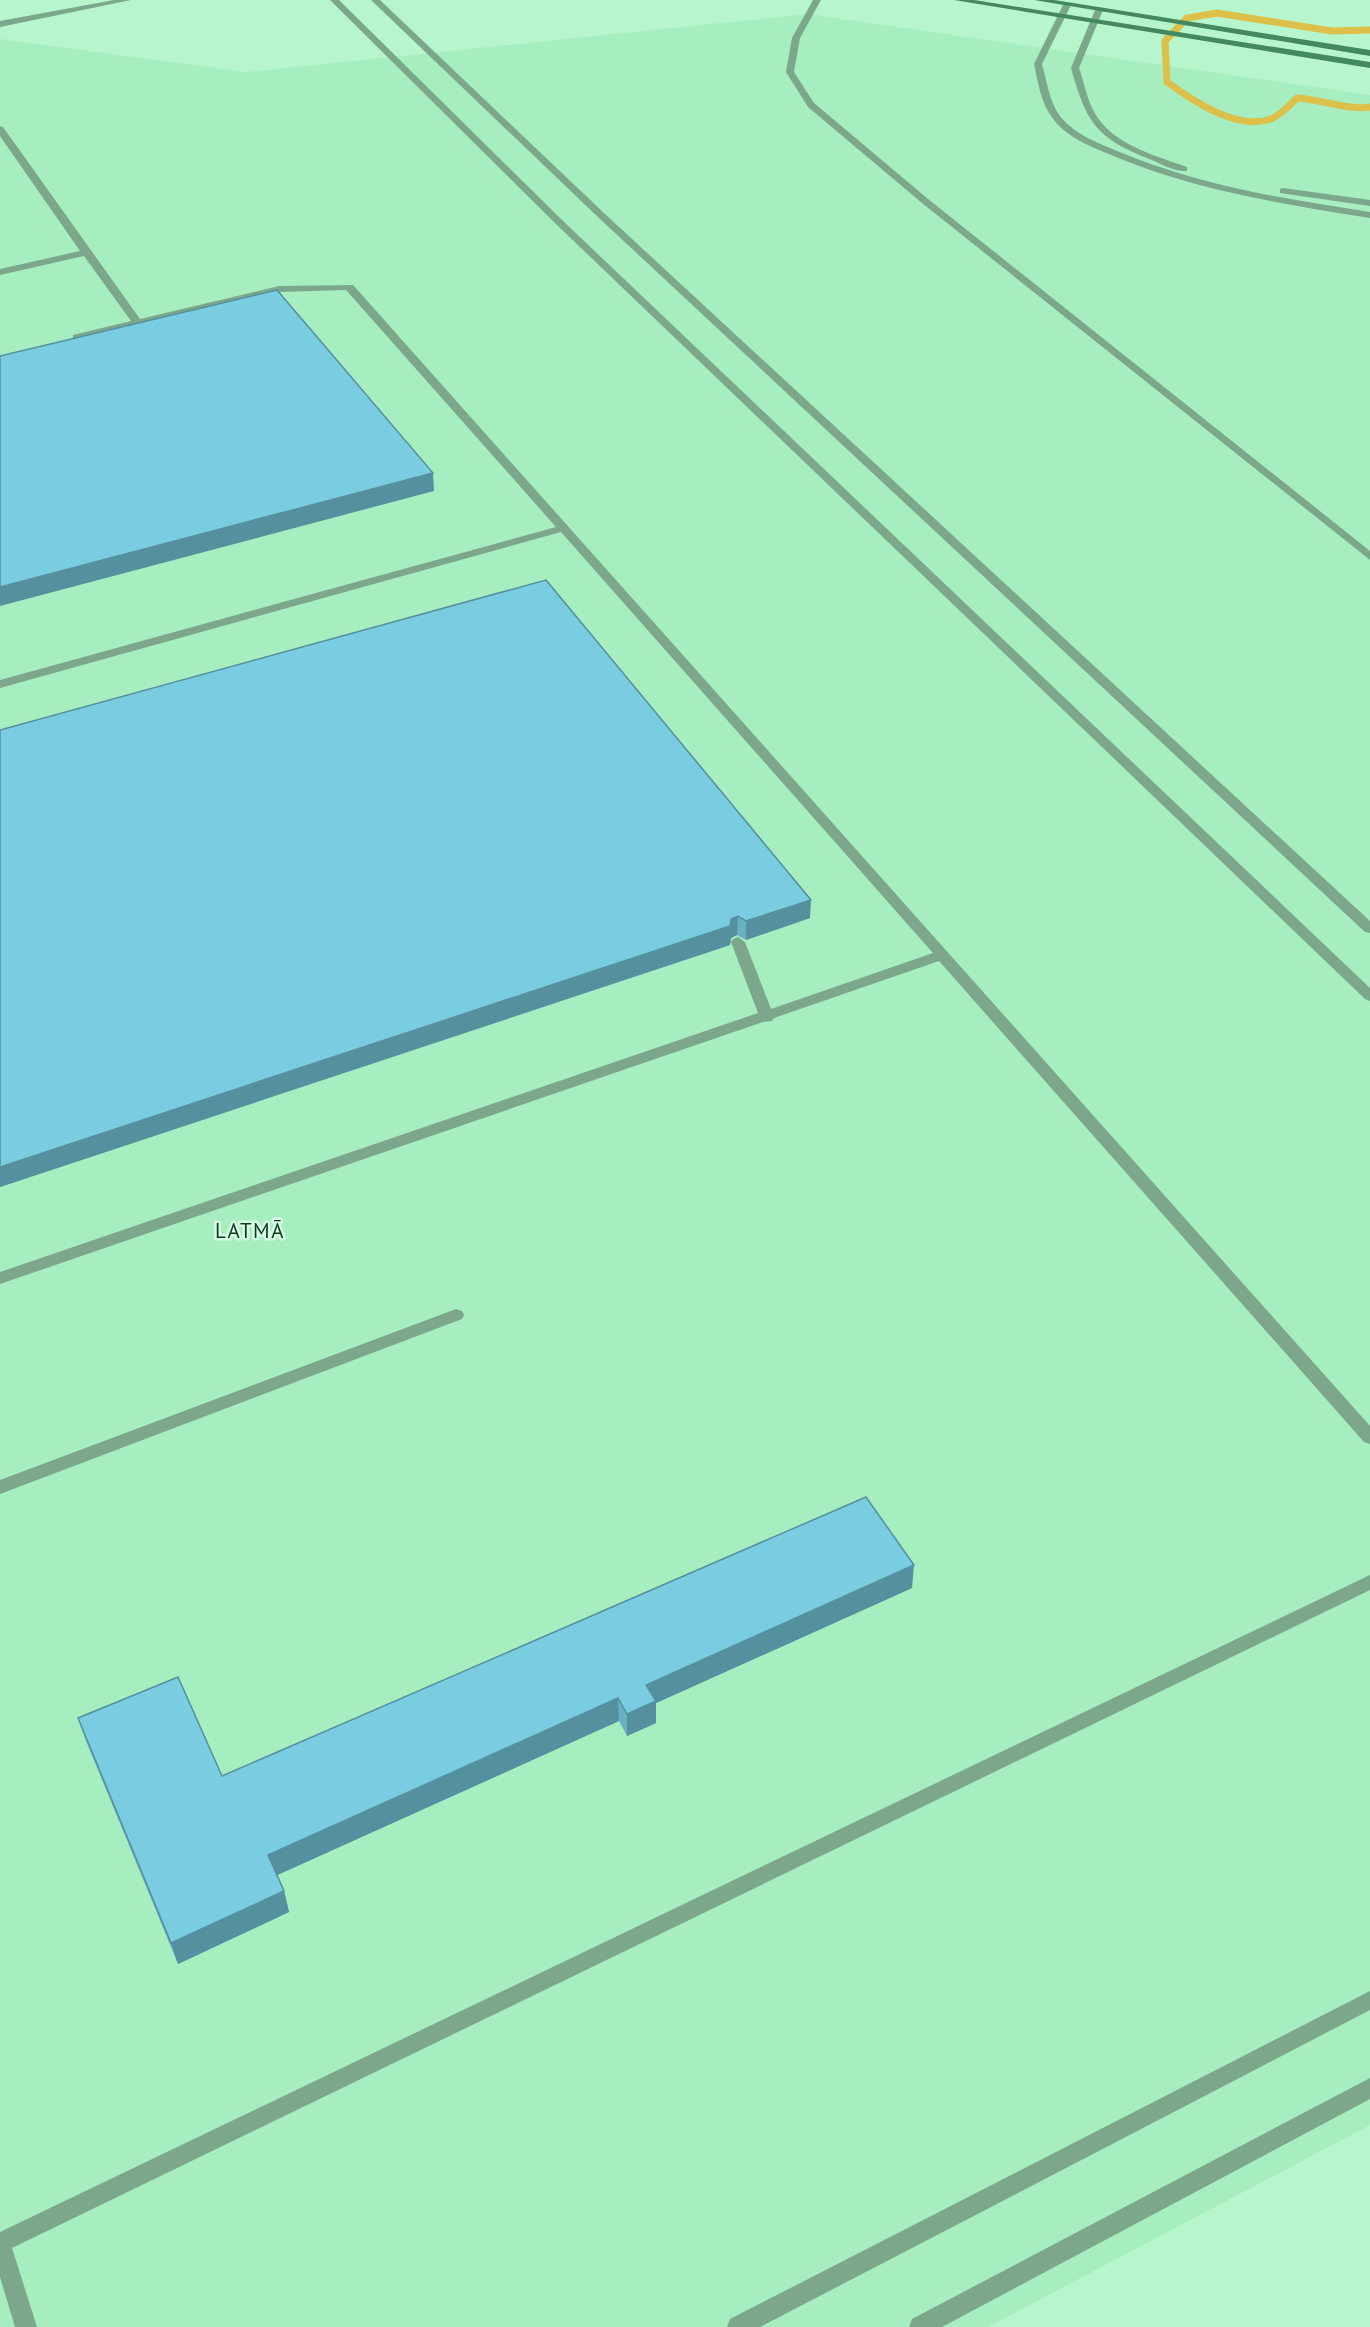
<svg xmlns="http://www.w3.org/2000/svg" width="1370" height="2327" viewBox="0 0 1370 2327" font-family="'PT Sans',sans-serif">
  <rect width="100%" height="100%" fill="#b7f6cc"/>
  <path fill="#a6edbf" d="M 807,14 L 1370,95 L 1370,2125 L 988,2327 L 0,2327 L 0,39 L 246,72 Z"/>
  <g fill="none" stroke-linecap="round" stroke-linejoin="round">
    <path stroke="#dcc04a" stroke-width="7" d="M 1370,30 L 1332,31 L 1217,13 L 1187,18 L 1165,41 L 1167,82 C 1193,101 1237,131 1271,119 C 1281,115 1290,105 1297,98 C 1319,99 1352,111 1370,107"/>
    <path fill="#7ca78a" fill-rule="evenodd" d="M 114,0 L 131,0 L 0,27 L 0,21 Z
      M 813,0 L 821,0 L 800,38 L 794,72 L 814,103 L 928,199 L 1370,551 L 1370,560 L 922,203 L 808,107 L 786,72 L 792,38 Z
      M 0,126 L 3,127 L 140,319 L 279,286 L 353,285 L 1370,1426 L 1370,1444 L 1364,1442 L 939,961 L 774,1018 L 772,1021 L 763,1022 L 0,1284 L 0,1272 L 758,1013 L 731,942 L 733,939 L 738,937 L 745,942 L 771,1009 L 933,953 L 561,532 L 0,688 L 0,680 L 556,527 L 346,290 L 279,292 L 73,339 L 73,335 L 131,321 L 84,256 L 0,275 L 0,269 L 80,251 L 0,136 Z
      M 456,1309 L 462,1311 L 464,1315 L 462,1319 L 0,1494 L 0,1480 Z
      M 1370,1575 L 1370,1590 L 12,2248 L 37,2327 L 15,2327 L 0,2277 L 0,2232 Z"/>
    <path fill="#7ca78a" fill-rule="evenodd" d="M 330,0 L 339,0 L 562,220 L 1370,988 L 1370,1001 L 1365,999 L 556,224 Z
      M 371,0 L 380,0 L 605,214 L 1370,921 L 1370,933 L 1365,932 L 599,218 Z
      M 1067,2 L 1071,5 L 1042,64 C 1047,81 1049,101 1060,116 C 1075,135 1100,144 1122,153 C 1202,186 1285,199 1370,212 L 1370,218 C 1283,204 1198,191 1116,157 C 1094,148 1069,139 1054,120 C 1041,104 1038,83 1034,64 L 1063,5 Z
      M 1099,7 L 1103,10 L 1079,68 C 1085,85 1088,106 1100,121 C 1119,146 1159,157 1187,167 L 1187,171 C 1176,172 1162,165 1152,160 C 1096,138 1087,124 1071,68 L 1095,10 Z
      M 1283,188 L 1370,200 L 1370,206 L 1280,193 L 1280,189 Z
      M 1370,1991 L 1370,2010 L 760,2327 L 727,2327 L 730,2319 Z
      M 1370,2078 L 1370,2099 L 942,2327 L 909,2327 L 912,2319 Z"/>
    <path fill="#44885f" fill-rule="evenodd" d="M 954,0 L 974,0 L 1370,62 L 1370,68 Z
      M 1034,0 L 1054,0 L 1370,50 L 1370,56 Z"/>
  </g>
  <path fill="#69b0c2" d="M 0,730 L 810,918 L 746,940 L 737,935 L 731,938 L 730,945 L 0,1187 Z
    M 912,1588 L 656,1703 L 656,1723 L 627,1736 L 619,1721 L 277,1875 L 284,1891 L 289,1912 L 178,1964 L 86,1741 L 78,1718 L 222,1776 Z"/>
  <path fill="#55909e" d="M 433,473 L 434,491 L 0,606 L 0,587 Z
    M 811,900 L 810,918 L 746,940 L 746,921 Z
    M 738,916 L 737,935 L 731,938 L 730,945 L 0,1187 L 0,1167 Z
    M 914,1565 L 912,1588 L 656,1703 L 656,1723 L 627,1736 L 627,1714 L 646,1685 Z
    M 618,1698 L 619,1721 L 273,1877 L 268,1855 Z
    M 284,1891 L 289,1912 L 178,1964 L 171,1943 Z"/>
  <path fill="#7acde1" stroke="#55909e" stroke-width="1.5" d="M 277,290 L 433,473 L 0,587 L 0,356 Z
    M 546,580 L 811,900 L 746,921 L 738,916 L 731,919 L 730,926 L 0,1167 L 0,730 Z
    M 866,1497 L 914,1565 L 646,1685 L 656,1701 L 627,1714 L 618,1698 L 268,1855 L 284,1891 L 171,1943 L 78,1718 L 178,1677 L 222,1776 Z"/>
  <g text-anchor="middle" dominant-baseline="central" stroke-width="5" stroke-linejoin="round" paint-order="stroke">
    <g font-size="21" letter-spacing="1.5" fill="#0a3a21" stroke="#d7fce3">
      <text x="250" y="1230">LATMĀ</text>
    </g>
  </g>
</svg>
